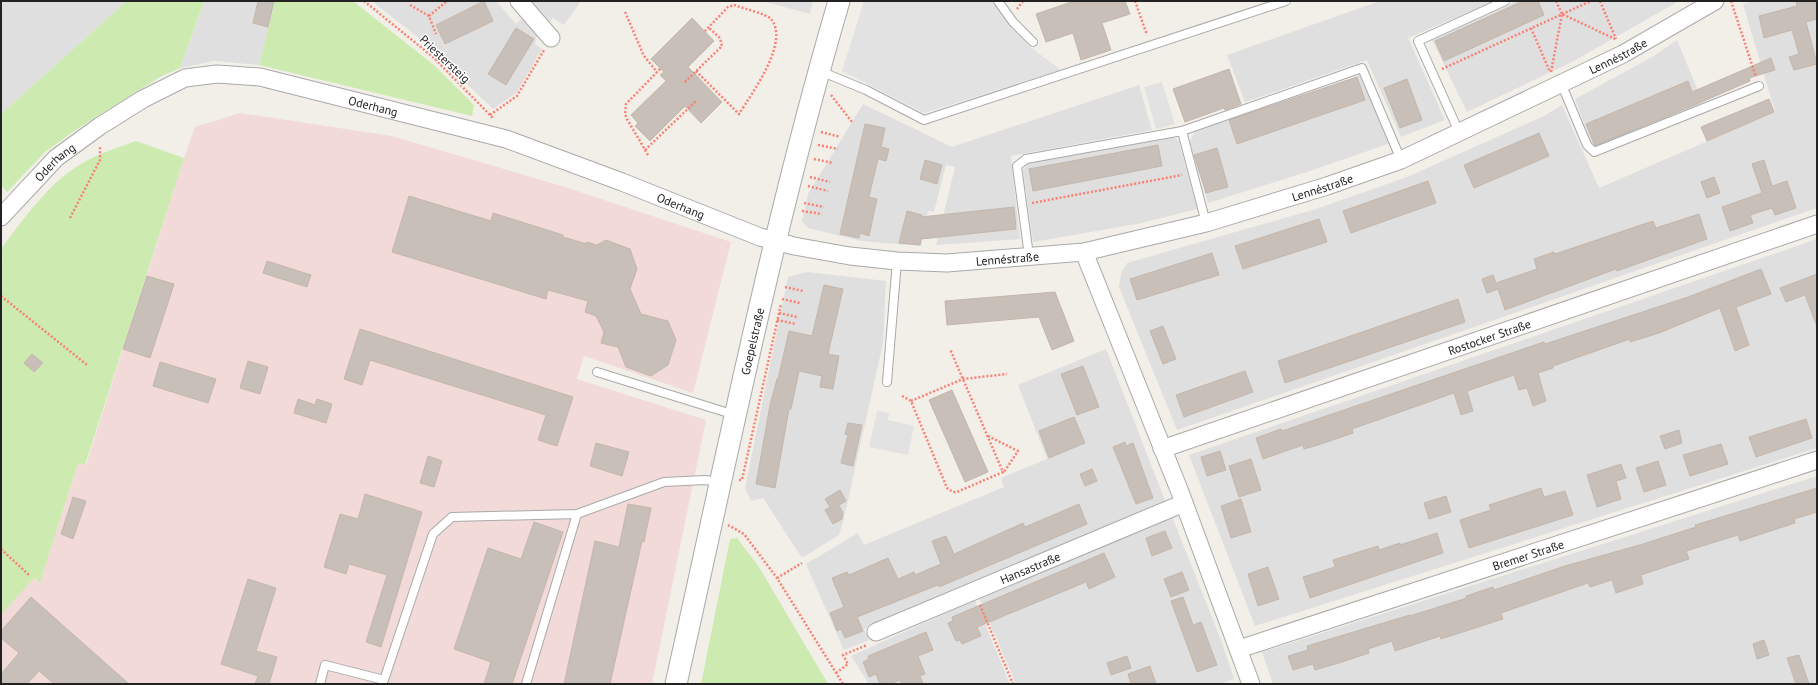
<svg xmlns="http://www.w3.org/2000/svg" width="1818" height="685" viewBox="0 0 1818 685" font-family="'PT Sans',sans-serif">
  <rect width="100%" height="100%" fill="#f2efe9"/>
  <path fill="#e0dfdf" d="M 1,1 L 127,1 L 1,114 Z
    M 202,1 L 275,1 L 259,65 L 214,61 L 180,68 L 204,3 Z
    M 372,1 L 496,1 L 516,24 L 525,15 L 538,30 L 535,44 L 542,49 L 517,92 L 493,109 L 420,39 Z
    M 531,1 L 581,1 L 564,25 L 553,18 L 550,22 Z
    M 762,1 L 813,1 L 810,14 Z
    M 1380,1 L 1494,1 L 1408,38 L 1445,120 L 1401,137 L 1367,60 L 1245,102 L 1227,55 Z
    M 1517,1 L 1679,1 L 1572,62 L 1467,112 L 1432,40 Z
    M 1753,1 L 1817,1 L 1817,208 L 1177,430 L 1119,287 L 1121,273 L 1127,263 L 1316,209 L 1407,177 L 1544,116 L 1562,105 L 1599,188 L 1775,112 L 1743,4 Z
    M 1677,40 L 1703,103 L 1593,148 L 1575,99 L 1652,57 Z
    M 1361,75 L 1391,143 L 1307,172 L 1208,203 L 1190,142 L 1196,130 Z
    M 1139,85 L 1152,130 L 1011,156 L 1020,239 L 936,245 L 955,167 L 946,165 L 934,212 L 928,211 L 921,246 L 861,241 L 808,228 L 802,221 L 808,194 L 863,104 L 952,147 Z
    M 1172,136 L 1179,141 L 1197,209 L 1137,224 L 1033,242 L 1023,170 L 1028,163 Z
    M 1817,239 L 1817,448 L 1255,626 L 1189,455 Z
    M 807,272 L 886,281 L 883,343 L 844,518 L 839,535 L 802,558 L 763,498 L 751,501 L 745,488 L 788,277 Z
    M 1106,349 L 1166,503 L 864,629 L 869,640 L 844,650 L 806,564 L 858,533 L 864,545 L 1004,487 L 1001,478 L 1047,459 L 1018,385 Z
    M 1817,476 L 1817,684 L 1273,684 L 1262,652 Z
    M 1171,514 L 1221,640 L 1234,679 L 1220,684 L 1016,684 L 978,595 Z
    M 975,600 L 1010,684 L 869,684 L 851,656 Z"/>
  <path fill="#f2dad9" d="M 240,113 L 392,136 L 565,187 L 731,242 L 693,393 L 584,356 L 577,379 L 706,420 L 652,684 L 1,684 L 1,609 L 30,576 L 40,583 L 78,463 L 86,465 L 184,158 L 195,127 Z"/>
  <path fill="#cdebb0" d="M 127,1 L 202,1 L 204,2 L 180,68 L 160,77 L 80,127 L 46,151 L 7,192 L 1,185 L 1,114 Z
    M 275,1 L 353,1 L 435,66 L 474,105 L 472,116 L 259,65 Z
    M 136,141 L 184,158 L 85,465 L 78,463 L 40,583 L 34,578 L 1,615 L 1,261 L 3,258 L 1,256 L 1,249 C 24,218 52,178 88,160 C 103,152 120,147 136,141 Z
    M 737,538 L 759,567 L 828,684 L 701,684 L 730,539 Z"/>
  <path fill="#e2e2e2" d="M 864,1 L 992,1 L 1009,25 L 1029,46 L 1061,70 L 924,113 L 842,71 Z
    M 1162,82 L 1175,124 L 1156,129 L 1144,87 Z
    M 877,411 L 889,413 L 888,420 L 914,426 L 908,455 L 869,447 Z"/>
  <path fill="#c7bfb8" stroke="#c4b6ab" d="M 258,1 L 274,1 L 268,27 L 253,23 Z
    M 484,1 L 493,21 L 445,44 L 436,25 Z
    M 1074,1 L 1125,1 L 1130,14 L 1102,23 L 1111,50 L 1081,60 L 1073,33 L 1046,42 L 1036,14 Z
    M 1523,1 L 1538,1 L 1544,15 L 1444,61 L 1435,41 Z
    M 1796,1 L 1817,1 L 1817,19 L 1806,22 L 1817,64 L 1794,70 L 1789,57 L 1799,54 L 1792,30 L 1764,38 L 1759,16 L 1797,6 Z
    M 692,18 L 714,41 L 688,67 L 722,102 L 701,123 L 685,106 L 650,141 L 635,126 L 638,123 L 631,115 L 666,81 L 660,75 L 664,72 L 651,59 Z
    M 516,28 L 534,39 L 506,85 L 488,74 Z
    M 1771,58 L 1775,70 L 1749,78 L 1750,81 L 1697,104 L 1595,146 L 1586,124 L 1688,81 L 1692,92 Z
    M 1229,69 L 1241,104 L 1225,110 L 1224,108 L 1185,122 L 1173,89 Z
    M 1357,77 L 1365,100 L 1237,144 L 1229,120 Z
    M 1407,79 L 1422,120 L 1400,128 L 1384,88 Z
    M 1769,99 L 1774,112 L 1707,141 L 1701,127 Z
    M 865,124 L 885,128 L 881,147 L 889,149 L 886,161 L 878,159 L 872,184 L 869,197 L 877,199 L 869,236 L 860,233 L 859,238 L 840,234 Z
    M 1539,133 L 1549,156 L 1474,188 L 1464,165 Z
    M 1158,145 L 1162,166 L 1033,191 L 1029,169 Z
    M 1217,148 L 1228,187 L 1206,193 L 1194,155 Z
    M 925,160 L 942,165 L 937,184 L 920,179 Z
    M 1764,160 L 1772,186 L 1787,181 L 1796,208 L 1775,215 L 1772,208 L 1750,215 L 1753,223 L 1730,231 L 1722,207 L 1762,193 L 1752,164 Z
    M 1714,177 L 1720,193 L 1707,198 L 1701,182 Z
    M 1428,181 L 1436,203 L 1351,233 L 1343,211 Z
    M 409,196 L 491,221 L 493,213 L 563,235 L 563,237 L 587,244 L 587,242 L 597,245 L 606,240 L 630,249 L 637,269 L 630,289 L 641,314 L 668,321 L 676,340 L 668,365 L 651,376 L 626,367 L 618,347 L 601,343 L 604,332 L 596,316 L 585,312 L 588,301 L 548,290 L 546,299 L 392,252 Z
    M 1014,207 L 1016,229 L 921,239 L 920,245 L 899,243 L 907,211 L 922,215 L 921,217 Z
    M 1699,214 L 1707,239 L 1617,271 L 1616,269 L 1505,310 L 1498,289 L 1487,293 L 1482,279 L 1493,275 L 1496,283 L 1537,269 L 1534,259 L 1554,252 L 1555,254 L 1653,221 L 1656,228 Z
    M 1319,219 L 1327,242 L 1243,269 L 1235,246 Z
    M 1212,253 L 1219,275 L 1137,300 L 1130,279 Z
    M 267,261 L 311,275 L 307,287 L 263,273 Z
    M 1761,269 L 1771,294 L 1736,307 L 1749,345 L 1735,351 L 1720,308 L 1659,333 L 1630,342 L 1630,339 L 1553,366 L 1553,368 L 1538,373 L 1546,401 L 1533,406 L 1527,388 L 1519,390 L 1514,375 L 1467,391 L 1473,411 L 1461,415 L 1454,393 L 1352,429 L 1353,433 L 1318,445 L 1304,449 L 1303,445 L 1263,459 L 1256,438 L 1281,429 L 1282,431 L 1544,342 L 1545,344 L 1688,297 Z
    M 1817,274 L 1817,324 L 1816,324 L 1805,295 L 1786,302 L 1780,288 Z
    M 147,276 L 174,284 L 150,358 L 123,349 Z
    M 824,285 L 843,289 L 828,354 L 839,356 L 833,389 L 820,387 L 822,376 L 799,371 L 791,409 L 789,409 L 775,488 L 756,484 L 770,405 L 777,379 L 778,379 L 789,331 L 812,336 Z
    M 1055,292 L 1074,341 L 1052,350 L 1039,317 L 947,325 L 945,301 Z
    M 1458,299 L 1465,322 L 1285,383 L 1278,361 Z
    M 1163,326 L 1176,359 L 1163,364 L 1150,331 Z
    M 360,329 L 573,397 L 557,446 L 538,440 L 546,415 L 370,360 L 362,385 L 344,379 Z
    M 32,354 L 43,363 L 34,372 L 24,363 Z
    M 248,361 L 268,367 L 260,394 L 240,388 Z
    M 160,362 L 216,379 L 208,403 L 153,386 Z
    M 1083,366 L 1099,407 L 1077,415 L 1061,374 Z
    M 1245,371 L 1253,392 L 1184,417 L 1176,395 Z
    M 952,390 L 988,472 L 965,482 L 929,400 Z
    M 298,399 L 315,405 L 317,399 L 332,404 L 326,423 L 294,413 Z
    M 1074,417 L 1085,443 L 1049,458 L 1039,431 Z
    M 1806,419 L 1812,438 L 1756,457 L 1749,437 Z
    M 848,423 L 862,425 L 853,466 L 841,463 L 848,435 L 845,434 Z
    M 1679,430 L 1682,443 L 1665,449 L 1660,436 Z
    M 1125,442 L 1126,446 L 1133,443 L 1153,498 L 1136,504 L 1113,447 Z
    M 596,443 L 629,452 L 622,476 L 590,466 Z
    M 1721,444 L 1728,464 L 1690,476 L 1683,455 Z
    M 1220,451 L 1226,470 L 1207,476 L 1201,457 Z
    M 428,456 L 442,461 L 434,487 L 420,483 Z
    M 1251,459 L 1261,490 L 1239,497 L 1229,466 Z
    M 1658,461 L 1666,485 L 1644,492 L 1636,468 Z
    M 1621,464 L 1626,478 L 1616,481 L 1621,499 L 1597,507 L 1587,475 Z
    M 1092,469 L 1097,481 L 1085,486 L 1080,474 Z
    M 1541,488 L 1544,497 L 1565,491 L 1573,515 L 1469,548 L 1460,520 L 1491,510 L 1489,505 Z
    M 1817,488 L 1817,512 L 1794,519 L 1795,523 L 1740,541 L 1738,535 L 1686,551 L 1689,559 L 1641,575 L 1643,584 L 1616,593 L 1612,580 L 1590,587 L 1588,583 L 1501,613 L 1503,619 L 1441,639 L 1440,636 L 1395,651 L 1392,641 L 1368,649 L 1369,653 L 1342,662 L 1315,670 L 1313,664 L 1293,670 L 1288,656 L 1308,650 L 1307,646 L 1410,615 L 1410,616 L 1467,598 L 1466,596 L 1493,587 L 1494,590 L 1565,566 L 1643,544 L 1696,527 L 1695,525 Z
    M 840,490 L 846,501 L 839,505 L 843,513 L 842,519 L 833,524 L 825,510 L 830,507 L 825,499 Z
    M 365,494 L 422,512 L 381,647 L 366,642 L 387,575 L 349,564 L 346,574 L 324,567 L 340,514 L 358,519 Z
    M 1446,496 L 1451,512 L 1429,519 L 1424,503 Z
    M 73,497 L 86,501 L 73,539 L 61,534 Z
    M 1241,499 L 1251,532 L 1231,538 L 1221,506 Z
    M 628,504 L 651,508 L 644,542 L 642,541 L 610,684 L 564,684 L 595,541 L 619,547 Z
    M 1079,504 L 1087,524 L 939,587 L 938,585 L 857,617 L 863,631 L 845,638 L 841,629 L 837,631 L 830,613 L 844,607 L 832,578 L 847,572 L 849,575 L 888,558 L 898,579 L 914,572 L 915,575 L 941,564 L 932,541 L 946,536 L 954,554 L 1023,523 L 1025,527 Z
    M 534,522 L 563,532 L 512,684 L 484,684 L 491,662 L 454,649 L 488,548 L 521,559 Z
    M 1165,531 L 1172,548 L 1152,556 L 1146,538 Z
    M 1437,533 L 1443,553 L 1310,598 L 1303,577 L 1335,567 L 1333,560 L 1378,546 L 1379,550 L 1400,543 L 1400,545 Z
    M 1104,553 L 1115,577 L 1089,589 L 1086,582 L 977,627 L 981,636 L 962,644 L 960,640 L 956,641 L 948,623 L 953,621 L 952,617 Z
    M 1268,567 L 1279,599 L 1258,606 L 1248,574 Z
    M 1182,572 L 1189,590 L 1171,597 L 1164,579 Z
    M 248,579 L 276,588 L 256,651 L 277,657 L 269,684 L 255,684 L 258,676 L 221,664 Z
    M 31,597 L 129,684 L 54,684 L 39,671 L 27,684 L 1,684 L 1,674 L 19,653 L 1,638 L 1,631 Z
    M 1183,597 L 1193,625 L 1201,622 L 1217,665 L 1197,672 L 1171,601 Z
    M 926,632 L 933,650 L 918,656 L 925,674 L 920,676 L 923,684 L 902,684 L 900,680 L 890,684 L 880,684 L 876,674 L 869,677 L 863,662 L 869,659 L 868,656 Z
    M 1764,640 L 1769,655 L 1757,659 L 1753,644 Z
    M 1799,655 L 1809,684 L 1796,684 L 1787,658 Z
    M 1127,656 L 1131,668 L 1111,675 L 1107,663 Z
    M 1150,666 L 1156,684 L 1131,684 L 1128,674 Z"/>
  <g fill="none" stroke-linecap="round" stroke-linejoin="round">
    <g stroke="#a9a9a9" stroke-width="10">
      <path id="service" d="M 998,1 L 1013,22 L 1033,42
        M 820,71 L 866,90 L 924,120 L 1286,1
        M 1561,83 L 1587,145 L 1594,152 L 1759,86
        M 1182,131 L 1206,223
        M 1459,132 L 1418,41 L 1505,1
        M 1029,256 L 1017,166 L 1026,159 L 1182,131 L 1362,68 L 1401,160
        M 597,372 L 735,415
        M 887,382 L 897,261
        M 320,684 L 325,665 L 384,680 L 433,534 L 452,517 L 577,514 L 664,482 L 705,480 L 720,482
        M 526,684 L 577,514"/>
    </g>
    <g stroke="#a9a9a9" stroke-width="19">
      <g id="minor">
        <path d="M 519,1 L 551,38"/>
        <path id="s1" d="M 1,217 L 56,158 L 100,126 L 143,99 L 185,78 L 217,74 L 260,77 L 506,139 L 622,182 L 760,237 L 794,246 L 850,256 L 897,261 L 947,263 L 1084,252 L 1206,223 L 1327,186 L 1401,160 L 1623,54 L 1715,1"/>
        <path d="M 1084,252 L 1180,492 L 1251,684"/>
        <path id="s2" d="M 1162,449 L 1817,224"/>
        <path id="s3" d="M 876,632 L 1184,503"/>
        <path id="s4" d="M 1239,649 L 1817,460"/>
      </g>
    </g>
    <g stroke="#a9a9a9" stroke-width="23">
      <g id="tertiary">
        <path id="s5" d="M 676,684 C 727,456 773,226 839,1"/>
      </g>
    </g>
    <path stroke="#fa8072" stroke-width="2.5" stroke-dasharray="2 2" stroke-linecap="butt" d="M 364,1 L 433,57 L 493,118
      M 1135,1 L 1147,35
      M 1556,1 L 1562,14
      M 1600,1 L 1616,39
      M 1731,1 L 1756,77
      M 410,5 L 429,16 L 436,34
      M 1017,9 L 1023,1
      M 625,12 L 644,56 L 657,72
      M 429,16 L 447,1
      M 1531,28 L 1550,72
      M 1442,69 L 1591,1
      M 696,71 L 739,114 C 752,93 790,42 771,19 C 767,14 742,8 734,5 L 728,7 L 705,31
      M 1551,72 L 1562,14 L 1615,39
      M 685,82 L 722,46 L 720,38 L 708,27
      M 831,95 L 852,122
      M 490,115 L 517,96 L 544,50
      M 821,132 L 840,137
      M 818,145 L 838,149
      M 645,150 L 696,101
      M 648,155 L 627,119 L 625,114 L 626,104 L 661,68
      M 814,159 L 833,163
      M 810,177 L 830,182
      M 808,186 L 828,191
      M 804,203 L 824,207
      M 1032,203 L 1182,175
      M 802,211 L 822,214
      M 70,218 L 100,160 L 100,146
      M 785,287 L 803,291
      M 1,296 L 87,365
      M 782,299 L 800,303
      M 779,313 L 797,317
      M 777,320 L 796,324
      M 902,396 L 911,401 L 947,488 L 953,492 L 957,492 L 1003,472 L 950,349
      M 911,401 L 963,379 L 1007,374
      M 988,436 L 1018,451 L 1004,472
      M 739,480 L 742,480 L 781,304
      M 728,525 L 744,534 L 777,578 L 843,684
      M 1,549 L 30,576
      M 777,578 L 802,563
      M 980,605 L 1013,684
      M 836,673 L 848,664 L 843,655 L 867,645"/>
    <use href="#service" stroke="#fff" stroke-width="8"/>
    <use href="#minor" stroke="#fff" stroke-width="17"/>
    <use href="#tertiary" stroke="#fff" stroke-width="21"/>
  </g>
  <g text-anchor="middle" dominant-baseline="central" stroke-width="3" stroke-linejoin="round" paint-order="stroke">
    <g font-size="12" fill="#222" stroke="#fff">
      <text stroke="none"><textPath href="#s1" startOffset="1732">Lennéstraße</textPath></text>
      <text transform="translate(445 59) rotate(43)">Priestersteig</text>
      <text stroke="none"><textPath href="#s1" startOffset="425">Oderhang</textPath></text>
      <text stroke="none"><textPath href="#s1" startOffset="77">Oderhang</textPath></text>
      <text stroke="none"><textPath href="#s1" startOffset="1408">Lennéstraße</textPath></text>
      <text stroke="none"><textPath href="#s1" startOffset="749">Oderhang</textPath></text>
      <text stroke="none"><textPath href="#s1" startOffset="1084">Lennéstraße</textPath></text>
      <text stroke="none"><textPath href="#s2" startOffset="346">Rostocker Straße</textPath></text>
      <text stroke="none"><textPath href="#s5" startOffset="351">Goepelstraße</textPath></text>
      <text stroke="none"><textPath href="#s4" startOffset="304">Bremer Straße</textPath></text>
      <text stroke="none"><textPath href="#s3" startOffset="167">Hansastraße</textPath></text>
    </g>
  </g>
  <rect width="1818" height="685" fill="none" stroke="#222222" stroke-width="4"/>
</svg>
